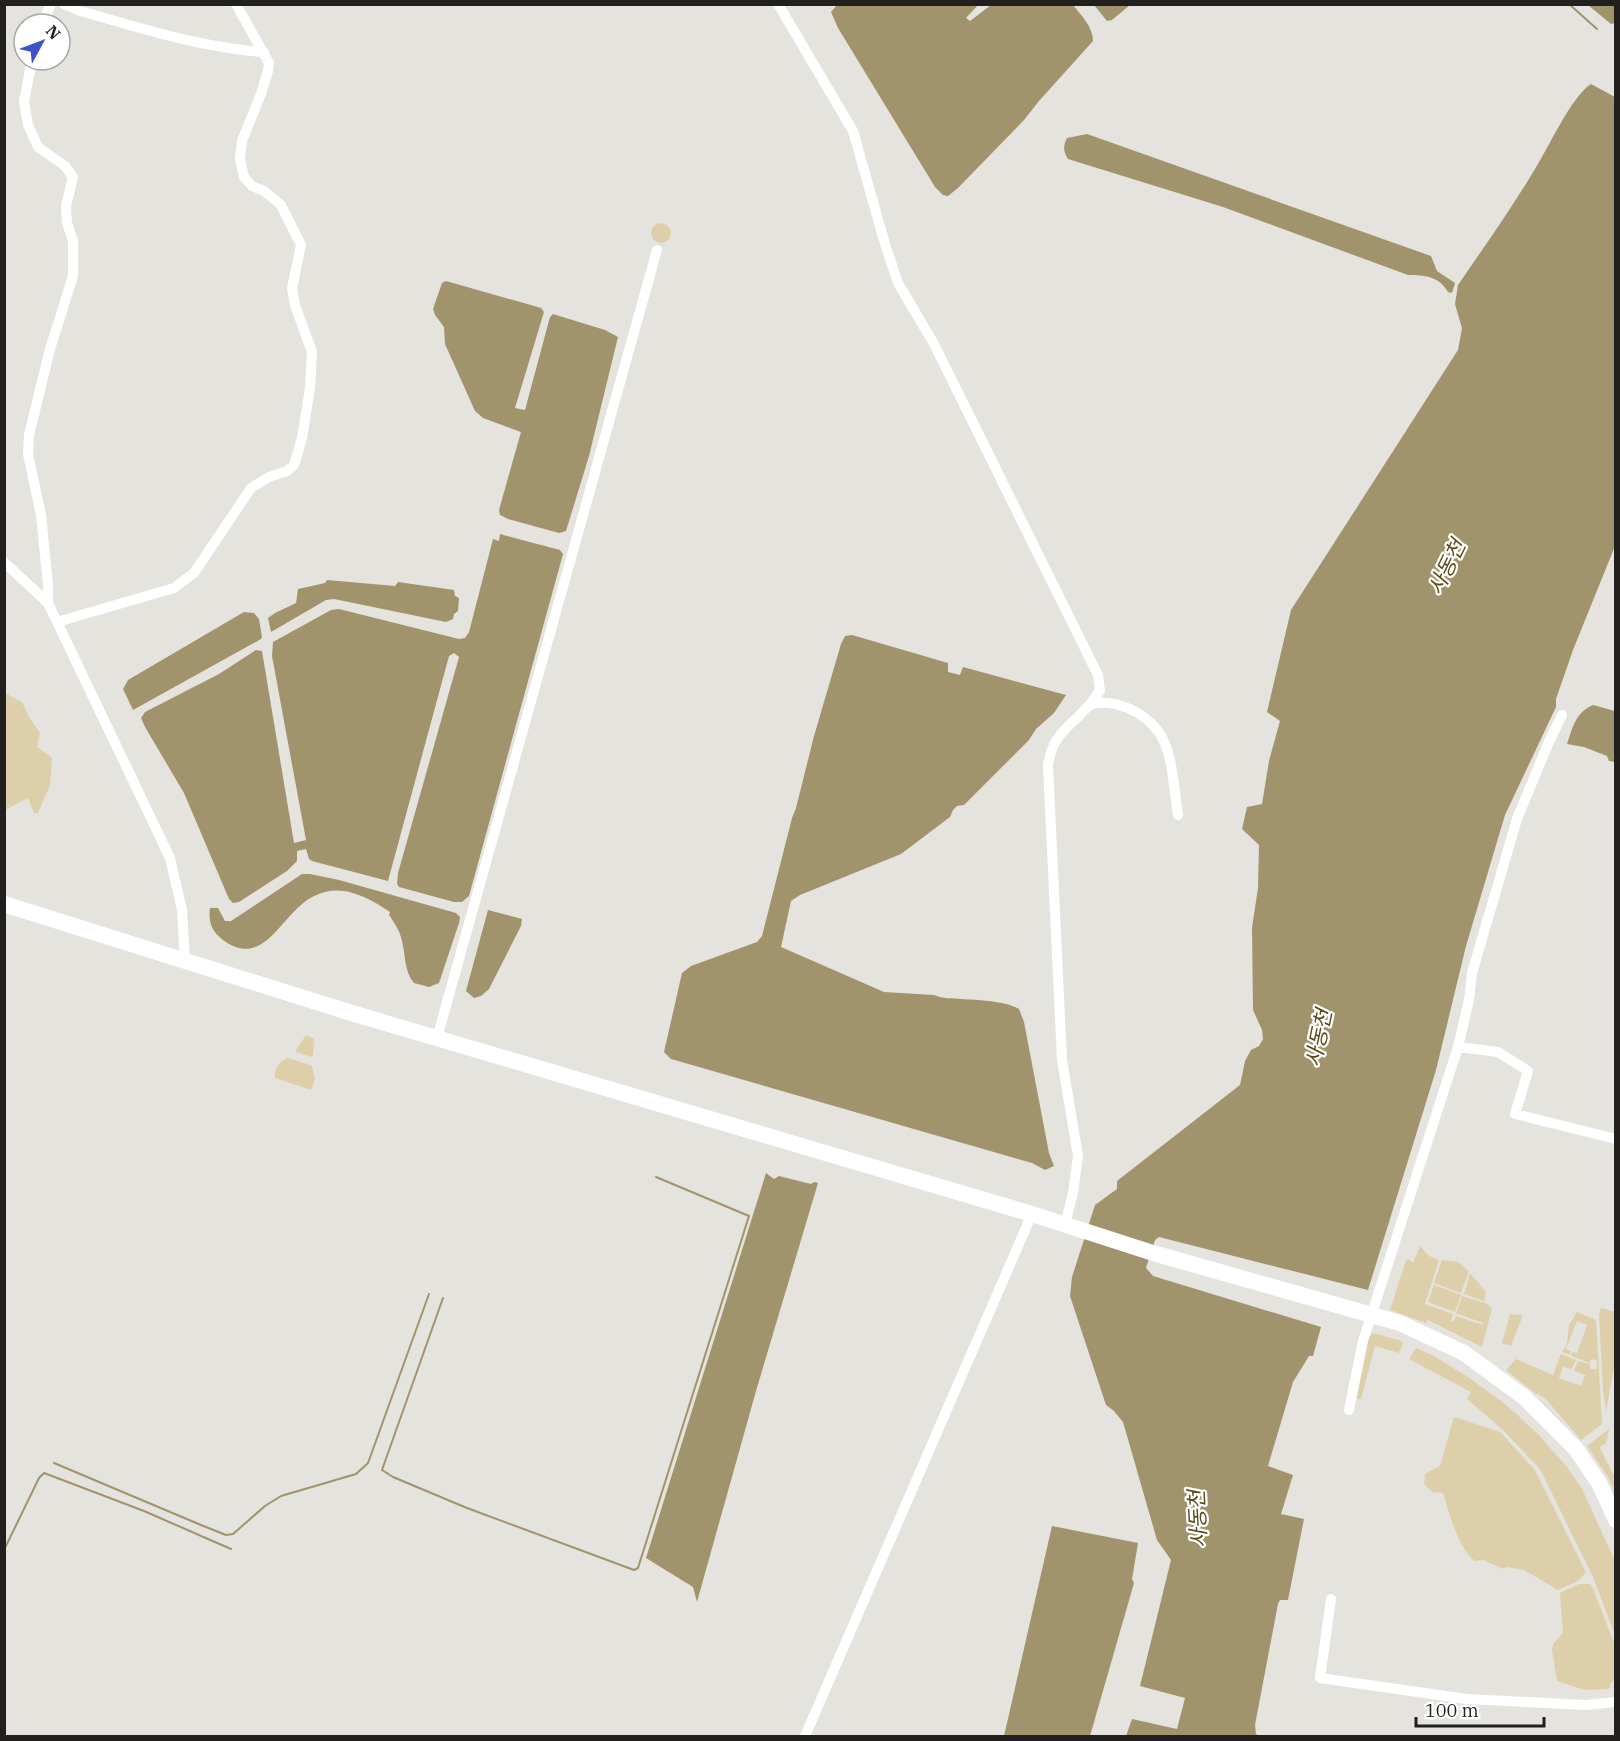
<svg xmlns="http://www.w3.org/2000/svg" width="1620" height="1741" viewBox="0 0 1620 1741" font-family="'IBM Plex Serif','Noto Sans KR',serif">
  <rect width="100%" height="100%" fill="#e5e3dd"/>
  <path fill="#ddcfa9" d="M651 233a10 10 0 1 1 20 0a10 10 0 1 1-20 0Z
    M 5,693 L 22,702 L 29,717 L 40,733 L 37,747 L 52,758 L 50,785 L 38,813 L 34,813 L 28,798 L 5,810 Z
    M 306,1035 L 314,1039 L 313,1055 L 311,1057 L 296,1052 L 296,1050 Z
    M 289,1058 L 312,1066 L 315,1079 L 311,1090 L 275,1078 C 273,1069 280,1060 289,1058 Z
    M 1420,1246 L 1429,1256 L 1439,1260 L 1425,1304 L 1453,1314 L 1451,1321 L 1454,1321 L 1456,1316 L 1483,1325 L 1483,1323 L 1456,1313 L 1462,1296 L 1485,1303 L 1492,1308 L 1482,1347 L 1428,1320 L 1426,1323 L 1390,1310 L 1406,1260 L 1408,1259 L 1413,1263 Z
    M 1442,1260 L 1458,1262 L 1469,1271 L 1461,1293 L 1434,1283 Z
    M 1470,1273 L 1486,1292 L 1484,1301 L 1464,1294 Z
    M 1434,1285 L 1461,1295 L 1455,1312 L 1428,1302 Z
    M 1601,1308 L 1616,1312 L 1615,1361 L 1606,1412 L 1603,1390 L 1599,1314 Z
    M 1577,1312 L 1596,1320 L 1602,1424 L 1581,1440 L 1545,1398 L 1538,1394 L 1536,1394 L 1506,1370 L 1516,1359 L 1553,1375 L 1561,1354 L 1576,1360 L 1572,1369 L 1563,1367 L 1559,1378 L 1581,1386 L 1585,1375 L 1574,1371 L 1578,1361 L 1590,1364 L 1590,1369 L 1597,1369 L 1597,1360 L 1591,1359 L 1590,1363 L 1571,1356 L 1572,1352 L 1577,1353 L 1587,1325 L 1577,1321 L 1566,1349 L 1571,1351 L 1569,1355 L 1562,1352 L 1567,1344 L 1569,1325 Z
    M 1510,1314 L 1523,1315 L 1511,1346 L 1502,1343 Z
    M 1373,1333 L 1402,1341 L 1403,1343 L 1399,1353 L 1375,1346 L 1361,1399 L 1357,1399 L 1357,1388 L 1368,1337 Z
    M 1416,1348 L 1434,1356 L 1468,1377 L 1505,1404 L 1537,1433 L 1567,1467 L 1582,1489 L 1615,1561 L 1615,1635 L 1593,1577 L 1540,1469 L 1503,1430 L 1467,1399 L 1471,1392 L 1409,1359 Z
    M 1454,1417 L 1500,1432 L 1535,1470 L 1586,1572 L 1578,1581 L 1558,1590 L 1524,1570 L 1506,1567 L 1504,1569 L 1483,1560 L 1475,1561 C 1458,1548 1449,1513 1443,1493 L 1432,1492 L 1424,1484 L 1425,1474 L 1440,1466 Z
    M 1609,1429 L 1606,1444 L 1602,1445 L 1600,1448 L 1615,1478 L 1615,1492 L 1608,1477 L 1587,1446 Z
    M 1579,1584 L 1590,1584 L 1592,1586 L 1615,1645 L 1615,1679 L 1611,1683 L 1609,1689 L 1585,1690 L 1557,1681 L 1552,1650 L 1553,1644 L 1563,1633 L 1560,1593 Z"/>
  <path fill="#a1936b" d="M 837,5 L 978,5 L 966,18 L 970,21 L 991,5 L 1073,5 C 1081,15 1093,27 1093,41 L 1039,101 L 1024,120 L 958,188 L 948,196 L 943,195 L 935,187 L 838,28 L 831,12 Z
    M 1094,5 L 1130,5 L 1112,20 L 1107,21 Z
    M 1588,5 L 1615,5 L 1615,23 L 1611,24 Z
    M 1591,84 L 1615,97 L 1615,546 L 1573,650 L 1556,699 L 1556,707 L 1505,815 L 1466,946 L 1436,1070 L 1368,1290 L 1159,1237 L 1155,1240 L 1146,1268 L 1153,1276 L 1321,1327 L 1313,1356 L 1309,1356 L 1293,1382 L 1268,1466 L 1293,1475 L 1281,1514 L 1304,1519 L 1288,1600 L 1280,1600 L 1278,1604 L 1255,1725 L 1256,1734 L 1259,1736 L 1126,1736 L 1132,1719 L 1177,1729 L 1185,1698 L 1140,1686 L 1171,1560 L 1157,1540 L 1123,1422 L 1114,1411 L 1106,1405 L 1070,1296 L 1072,1277 L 1095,1205 L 1117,1189 L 1117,1181 L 1240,1085 L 1245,1061 L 1251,1050 L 1259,1046 L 1263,1039 L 1262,1030 L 1253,1010 L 1252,928 L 1258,888 L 1259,845 L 1242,829 L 1247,807 L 1262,804 L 1269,761 L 1280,721 L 1267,712 L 1291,610 L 1458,350 L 1462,328 L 1455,304 L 1458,285 C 1484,247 1511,209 1535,169 C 1549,147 1571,97 1591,84 Z
    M 1087,134 L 1431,256 L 1437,271 L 1455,283 L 1452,293 L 1448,292 C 1439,276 1424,275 1408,275 L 1223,207 L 1068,159 C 1063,151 1063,146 1067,138 Z
    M 446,281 L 541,308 L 544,312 L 515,408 L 525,410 L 550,317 L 553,314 L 605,330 L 618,337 L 589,456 L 566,531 L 559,533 L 508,519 L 500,515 L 499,510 L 521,432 L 483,418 L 475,411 L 445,344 L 444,327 L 435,315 L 433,309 L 442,283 Z
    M 500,534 L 560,550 L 563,554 L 469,896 L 462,902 L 454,902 L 399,887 L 397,884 L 398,873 L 459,657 L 454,653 L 449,656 L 388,881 L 312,861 L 309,859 L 306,849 L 297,851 L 297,861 L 287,871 L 239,902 L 233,903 L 229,899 L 184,793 L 145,727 L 141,718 L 145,712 L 219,674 L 256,650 L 262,651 L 294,843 L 306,840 L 272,656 L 273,642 L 331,610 L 339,609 L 459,639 L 465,638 L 469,632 L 493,539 L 499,541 Z
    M 327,580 L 395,586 L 398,582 L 454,590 L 455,596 L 459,598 L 458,611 L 454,614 L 453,619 L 446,622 L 334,599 L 326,600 L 271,632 L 268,618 L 275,613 L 296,603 L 298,589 L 325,583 Z
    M 244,612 L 254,613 L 259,619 L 262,637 L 261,639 L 133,710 L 123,689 L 128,680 Z
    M 852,635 L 948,663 L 948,672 L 960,675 L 963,667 L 1066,695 L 1054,713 L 1036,729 L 1029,740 L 964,805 L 957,806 L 953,810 L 950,817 L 901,854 L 800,895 L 791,901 L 781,947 L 884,992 L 934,995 C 943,999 952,998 962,999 C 977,1000 1006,1001 1019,1009 L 1024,1022 L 1049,1153 L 1054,1166 L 1045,1170 L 1032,1163 L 671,1059 L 664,1052 L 682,973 L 691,966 L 757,942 L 762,936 L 792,818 L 796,808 L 814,736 L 841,644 L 845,636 Z
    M 1593,705 L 1615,711 L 1615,762 L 1609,761 L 1607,756 L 1584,747 L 1567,744 C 1573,727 1575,713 1593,705 Z
    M 302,874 L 310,874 L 339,880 L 456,913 L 460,917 L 459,923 L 439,983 L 429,987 L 414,983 C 404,971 406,957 402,941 C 400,931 395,924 389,915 L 390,912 C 372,900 348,886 325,892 C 317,894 307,899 301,905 C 277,925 260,967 223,940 C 212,932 208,922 210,908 L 218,908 L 225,921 L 231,921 Z
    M 488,910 L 522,919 L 521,926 L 489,989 L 481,996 L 474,998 L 466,991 Z
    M 766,1173 L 774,1179 L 779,1176 L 811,1184 L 814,1182 L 818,1183 L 756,1391 L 697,1602 L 693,1587 L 646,1558 Z
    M 1052,1526 L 1138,1543 L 1132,1579 L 1134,1583 L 1090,1736 L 1004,1736 Z"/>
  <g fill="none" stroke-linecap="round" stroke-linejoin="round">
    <path stroke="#a1936b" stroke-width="2" d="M 1569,4 L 1597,29
      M 443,1298 L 382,1470 L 393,1477 L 467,1508 L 634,1570 L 638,1568 L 749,1216 L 656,1177
      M 54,1463 L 201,1525 L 226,1535 L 233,1534 L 265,1506 L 281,1496 L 356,1474 L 368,1463 L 429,1294
      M 4,1550 L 39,1478 L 44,1473 L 144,1511 L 231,1549"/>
    <path stroke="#fff" stroke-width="10" d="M 64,4 L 80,11 C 141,28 201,48 264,52
      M 778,4 L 853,131 L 885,244 L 898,283 L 934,344 L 1098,675 L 1100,691 L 1090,704
      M 42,24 L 51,4
      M 32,60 L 24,101 L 28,125 L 38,147 L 65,166 L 73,177 L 66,206 L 67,223 L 73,241 L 73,276 L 50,349 L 29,435 L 28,454 L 41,515 L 48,585 L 48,603
      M 4,562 L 48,603 L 170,858 L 182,910 L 185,961
      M 57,622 L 174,588 L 194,573 L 251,488 L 269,477 L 287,471 L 294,465 L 302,438 L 310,388 L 312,352 L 295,305 L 292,288 L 301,245 L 281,205 L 264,191 L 252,186 L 244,177 L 240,159 L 242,141 L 261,94 L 268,71 L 269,63 L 236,4
      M 437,1038 L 657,250
      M 1458,1047 L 1498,1052 L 1528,1071 L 1515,1114 L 1616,1139
      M 1065,1225 L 1073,1193 L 1078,1156 L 1062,1060 L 1048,765 C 1051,742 1062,731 1079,716 C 1083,712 1087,706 1092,704 C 1116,699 1144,712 1158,731 C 1173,750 1174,791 1178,815
      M 1349,1410 L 1363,1341 L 1458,1047 L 1469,1000 L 1472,973 L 1517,819 L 1548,744 L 1562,715
      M 1331,1599 L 1320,1678 L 1467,1699 L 1586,1705 L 1616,1702
      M 805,1736 L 1032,1214"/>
    <path stroke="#fff" stroke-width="16" d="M 4,904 L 345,1011 L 1032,1214 L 1153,1253 L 1400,1323 L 1464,1353 L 1524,1397 L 1576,1449 L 1599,1483 L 1616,1520"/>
  </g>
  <g text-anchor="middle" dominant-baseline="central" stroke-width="4.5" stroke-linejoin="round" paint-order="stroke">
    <g font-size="21" font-style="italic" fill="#5a4a19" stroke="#fff">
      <text transform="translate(1446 567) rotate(-64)">사동천</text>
      <text transform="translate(1318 1038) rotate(-78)">사동천</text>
      <text transform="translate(1197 1519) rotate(-93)">사동천</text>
    </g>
  </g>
  <rect width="1620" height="1741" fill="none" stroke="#21201e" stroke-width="12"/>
  <g transform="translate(42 42) rotate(49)"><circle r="28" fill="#ffffff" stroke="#a6a6a5" stroke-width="1.5"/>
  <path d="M0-4.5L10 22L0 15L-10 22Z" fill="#3d52c5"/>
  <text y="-9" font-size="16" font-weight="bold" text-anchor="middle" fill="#21201e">N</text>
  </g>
  <path d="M1416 1717v9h128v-9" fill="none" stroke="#21201e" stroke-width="3"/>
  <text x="1425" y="1717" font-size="18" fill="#21201e" stroke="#ffffff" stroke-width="4.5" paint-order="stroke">100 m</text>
</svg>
